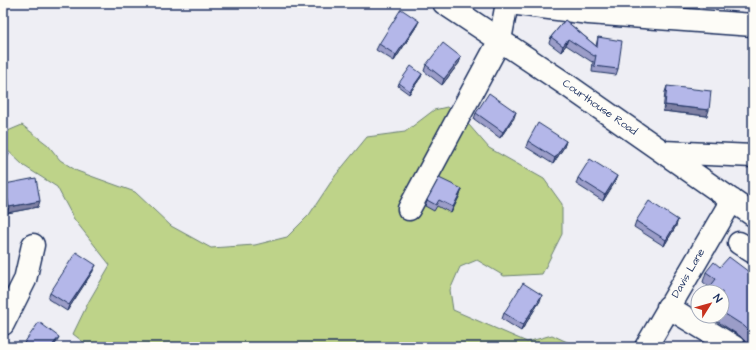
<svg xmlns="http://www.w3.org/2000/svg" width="756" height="350" viewBox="0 0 756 350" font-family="'Architects Daughter',sans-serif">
  <rect width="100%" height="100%" fill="#eeeef4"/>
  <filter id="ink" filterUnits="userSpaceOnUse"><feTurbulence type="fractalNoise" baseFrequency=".025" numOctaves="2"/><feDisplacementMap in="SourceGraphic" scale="8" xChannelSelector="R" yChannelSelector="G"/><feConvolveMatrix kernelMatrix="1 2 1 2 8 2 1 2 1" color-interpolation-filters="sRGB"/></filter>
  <g filter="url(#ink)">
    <path fill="#bed389" stroke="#6c8174" d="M 447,107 L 469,125 L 489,148 L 544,179 L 562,204 L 562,234 L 542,274 L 504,276 L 477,260 L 460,267 L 450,290 L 453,310 L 527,342 L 552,335 L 578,347 L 90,347 L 73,334 L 89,301 L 110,265 L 74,219 L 57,187 L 24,166 L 3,146 L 3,133 L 22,125 L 48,145 L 60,160 L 77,171 L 135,192 L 171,226 L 211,248 L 255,245 L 287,237 L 309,215 L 335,176 L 367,137 L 405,132 L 434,110 Z"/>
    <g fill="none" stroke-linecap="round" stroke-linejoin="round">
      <g stroke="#1b2f5e" stroke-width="25">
        <path id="minor" d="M 444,3 L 567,85 L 753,215
          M 510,3 L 589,13 L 753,25
          M 663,152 L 753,156
          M 409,209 L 500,40 L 507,3
          M 739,243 L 753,252
          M 668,307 L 734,347
          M 3,324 L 25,280 L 33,245
          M 646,347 L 732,200"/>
      </g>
      <use href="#minor" stroke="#fdfcf7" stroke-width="22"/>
    </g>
    <path fill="#9b9dc8" stroke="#1b2f5e" d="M 565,20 L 596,46 L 598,37 L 618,69 L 616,75 L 592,72 L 593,61 L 592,62 L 566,45 L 561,52 L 549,43 L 551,37 Z
      M 419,21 L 416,27 L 394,61 L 376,50 L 379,44 Z
      M 461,57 L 459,63 L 442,85 L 424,71 L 426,65 Z
      M 422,74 L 421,77 L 409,94 L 398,86 L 399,83 Z
      M 753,81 L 753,122 L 751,122 L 750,87 Z
      M 667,86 L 707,116 L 663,111 L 665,92 Z
      M 476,113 L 514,118 L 500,138 L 474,119 Z
      M 528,141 L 566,141 L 564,147 L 553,164 L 526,147 Z
      M 578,178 L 615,182 L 603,201 L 576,184 Z
      M 5,184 L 38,207 L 7,213 L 3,192 L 3,189 Z
      M 462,189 L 460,195 L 451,213 L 437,206 L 434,211 L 425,206 L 427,200 Z
      M 636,221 L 676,226 L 664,246 L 634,227 Z
      M 720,267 L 753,275 L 753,347 L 747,347 L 745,341 L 740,336 L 709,316 L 722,316 L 722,292 L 709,287 L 703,282 L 706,272 Z
      M 93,271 L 67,311 L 48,299 L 50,293 Z
      M 540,301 L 521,331 L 502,319 L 504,313 Z"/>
    <path fill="#7e80a3" stroke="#1b2f5e" d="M 419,21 L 416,27 L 394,61 L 396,55 Z
      M 568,39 L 566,45 L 561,52 L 563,46 Z
      M 461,57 L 459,63 L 442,85 L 444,79 Z
      M 422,74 L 421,77 L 409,94 L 410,91 Z
      M 665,105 L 709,110 L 707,116 L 663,111 Z
      M 516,112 L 514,118 L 500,138 L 503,132 Z
      M 753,116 L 753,122 L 751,122 Z
      M 566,141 L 564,147 L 553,164 L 555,158 Z
      M 617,176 L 615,182 L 603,201 L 605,195 Z
      M 462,189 L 460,195 L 451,213 L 453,207 Z
      M 40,201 L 38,207 L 7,213 L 9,207 Z
      M 678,220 L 676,226 L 664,246 L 666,240 Z
      M 96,265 L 93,271 L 67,311 L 69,305 Z
      M 542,295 L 540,301 L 521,331 L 523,325 Z
      M 59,337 L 56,343 L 53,347 L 51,347 Z"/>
    <path fill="#b4b7e9" stroke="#1b2f5e" d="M 401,9 L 419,21 L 396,55 L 379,44 Z
      M 565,20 L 597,47 L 598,37 L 622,41 L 618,69 L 594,66 L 596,55 L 594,56 L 568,39 L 563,46 L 551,37 Z
      M 443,43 L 461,57 L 444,79 L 426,65 Z
      M 411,66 L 422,74 L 410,91 L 399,83 Z
      M 667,86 L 711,91 L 709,110 L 665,105 Z
      M 489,93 L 516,112 L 503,132 L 476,113 Z
      M 538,123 L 566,141 L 555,158 L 528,141 Z
      M 3,151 L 9,154 L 3,166 Z
      M 590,159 L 617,176 L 605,195 L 578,178 Z
      M 36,178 L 40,201 L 9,207 L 5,184 Z
      M 439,178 L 462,189 L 453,207 L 439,200 L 436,205 L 427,200 Z
      M 649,201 L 678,220 L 666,240 L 636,221 Z
      M 76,252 L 96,265 L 69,305 L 50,293 Z
      M 729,257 L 753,275 L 753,339 L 750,336 L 748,330 L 744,326 L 722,312 L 722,292 L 706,292 L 716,279 L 706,272 L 714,262 L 720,267 Z
      M 523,283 L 542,295 L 523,325 L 504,313 Z
      M 39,322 L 59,337 L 51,347 L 23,347 L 22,346 Z"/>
  </g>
  <g text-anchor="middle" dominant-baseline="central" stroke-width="3.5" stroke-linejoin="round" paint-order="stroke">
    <g font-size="11" fill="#1b2f5e" stroke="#fdfcf7">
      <text transform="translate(600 107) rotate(35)">Courthouse Road</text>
      <text transform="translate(688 273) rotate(-60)">Davis Lane</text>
    </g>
  </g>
  <rect width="756" height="350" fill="none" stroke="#fdfcf7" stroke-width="16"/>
  <rect x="8" y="8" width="740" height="334" fill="none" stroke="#1b2f5e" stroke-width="1.5" filter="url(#ink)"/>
  <g transform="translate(710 304) rotate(53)"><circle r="19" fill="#fdfcf7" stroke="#a3aaba"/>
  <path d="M0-3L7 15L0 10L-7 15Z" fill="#c8321e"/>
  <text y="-6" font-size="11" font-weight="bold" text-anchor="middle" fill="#1b2f5e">N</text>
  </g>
</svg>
